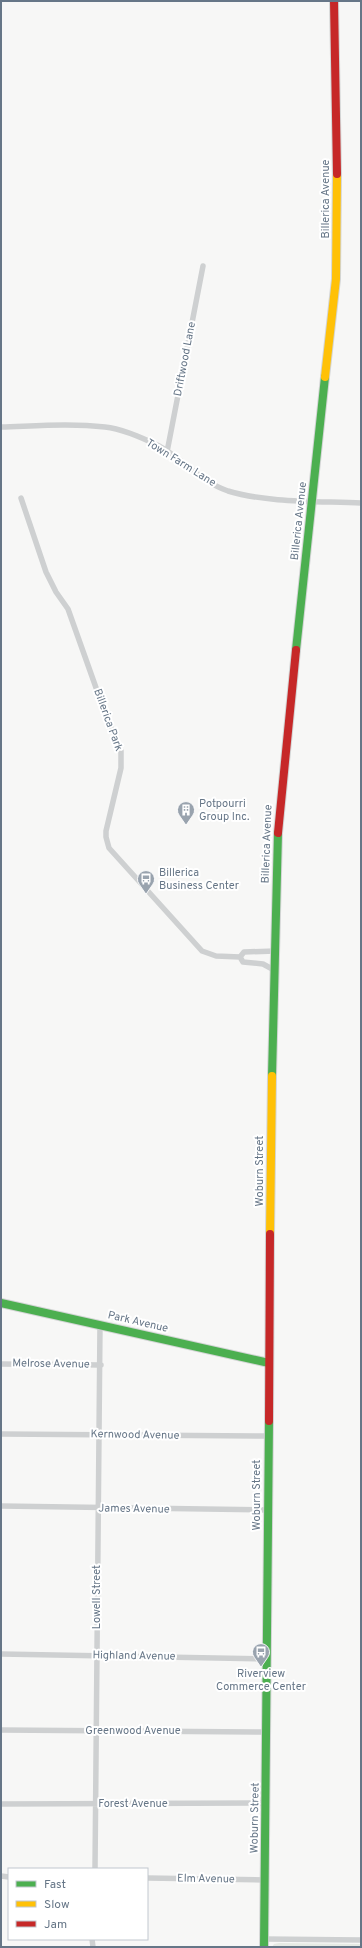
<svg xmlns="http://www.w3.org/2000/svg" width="362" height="1948" viewBox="0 0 362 1948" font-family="Overpass,sans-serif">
  <rect width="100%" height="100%" fill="#f7f7f6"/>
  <path fill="#e6eae4" d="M 279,1943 L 361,1944 L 361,1947 L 272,1947 L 274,1944 Z"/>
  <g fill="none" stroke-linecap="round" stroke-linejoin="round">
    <g stroke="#d3d5d5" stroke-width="10">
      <path id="fast" d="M 296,650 L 325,377
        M 272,1076 L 278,833
        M 1,1303 L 269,1363
        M 264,1947 L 269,1421"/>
    </g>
    <g stroke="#d3d5d5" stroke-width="10">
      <path id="slow" d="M 325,377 L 336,279 L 337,174
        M 270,1234 L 272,1076"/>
    </g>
    <g stroke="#d3d5d5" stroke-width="10">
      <path id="jam" d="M 334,1 L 337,174
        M 278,833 L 296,650
        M 269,1421 L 270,1234"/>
    </g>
    <path stroke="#ced0d1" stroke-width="5.5" d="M 1,427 C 35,426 71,423 105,427 C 123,429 143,438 159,446 C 183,459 201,482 228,491 C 267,503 320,501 361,503
      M 167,452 L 203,266
      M 21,498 L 46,572 L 56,592 L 68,609 L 105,713 L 121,751 L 121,768 L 106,831 L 106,837 L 109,848 L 202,951 L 216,956 L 240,957 L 244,952 L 275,951
      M 240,957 L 243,962 L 263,964 L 274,970
      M 1,1364 L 101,1365
      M 1,1434 L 268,1436
      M 1,1506 L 268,1510
      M 1,1654 L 266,1659
      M 1,1730 L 266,1732
      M 1,1804 L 266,1803
      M 95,1869 L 100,1325
      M 1,1876 L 9,1877
      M 147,1878 L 265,1880
      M 92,1939 L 93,1947
      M 265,1939 L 361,1940"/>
    <use href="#fast" stroke="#4caf50" stroke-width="8"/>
    <use href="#slow" stroke="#ffc107" stroke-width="8"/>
    <use href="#jam" stroke="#c62828" stroke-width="8"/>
  </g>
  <defs>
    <g id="building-pin" transform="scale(0.9)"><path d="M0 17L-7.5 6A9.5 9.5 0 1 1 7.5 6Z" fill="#99a3ae" stroke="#fff"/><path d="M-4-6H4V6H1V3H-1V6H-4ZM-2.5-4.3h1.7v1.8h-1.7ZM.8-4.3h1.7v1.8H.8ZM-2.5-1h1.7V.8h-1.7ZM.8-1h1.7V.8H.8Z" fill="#fff"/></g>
    <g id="bus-pin" transform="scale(0.9)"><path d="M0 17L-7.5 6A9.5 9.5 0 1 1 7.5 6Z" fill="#99a3ae" stroke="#fff"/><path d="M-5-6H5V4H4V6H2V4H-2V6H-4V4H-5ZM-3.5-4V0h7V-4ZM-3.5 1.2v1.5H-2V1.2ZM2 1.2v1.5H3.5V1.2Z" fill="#fff"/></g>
  </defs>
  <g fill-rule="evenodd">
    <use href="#building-pin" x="186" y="810"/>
    <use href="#bus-pin" x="146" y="879"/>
    <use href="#bus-pin" x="261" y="1652"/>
  </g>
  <g text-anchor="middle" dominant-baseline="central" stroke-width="4" stroke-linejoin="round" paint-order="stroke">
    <g font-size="11" fill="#667687" stroke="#fff">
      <text transform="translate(326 199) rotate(-90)">Billerica Avenue</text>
      <text transform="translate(185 359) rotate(-79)">Driftwood Lane</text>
      <text transform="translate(181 463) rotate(32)">Town Farm Lane</text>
      <text transform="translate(299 521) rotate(-84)">Billerica Avenue</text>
      <text transform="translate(108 720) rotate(70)">Billerica Park</text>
      <text transform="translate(267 844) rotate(-88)">Billerica Avenue</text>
      <text transform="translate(260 1171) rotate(-90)">Woburn Street</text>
      <text transform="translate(138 1322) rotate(13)">Park Avenue</text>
      <text transform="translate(51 1364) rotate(1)">Melrose Avenue</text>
      <text transform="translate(135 1435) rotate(1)">Kernwood Avenue</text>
      <text transform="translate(257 1495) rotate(-90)">Woburn Street</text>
      <text transform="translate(134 1509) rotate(1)">James Avenue</text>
      <text transform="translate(97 1597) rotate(-90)">Lowell Street</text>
      <text transform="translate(134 1656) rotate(1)">Highland Avenue</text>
      <text x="133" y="1731">Greenwood Avenue</text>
      <text x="133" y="1804">Forest Avenue</text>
      <text transform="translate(255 1818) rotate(-89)">Woburn Street</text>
      <text transform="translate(206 1879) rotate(1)">Elm Avenue</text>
    </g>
    <g font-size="11" fill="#667687" stroke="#fff" text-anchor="start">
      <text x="199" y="804">Potpourri<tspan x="199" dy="13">Group Inc.</tspan></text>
      <text x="159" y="873">Billerica<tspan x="159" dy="13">Business Center</tspan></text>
      <text x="261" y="1674" text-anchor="middle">Riverview<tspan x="261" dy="13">Commerce Center</tspan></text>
    </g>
  </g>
  <rect width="362" height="1948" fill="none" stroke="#667687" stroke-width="4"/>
  <rect x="8" y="1868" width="140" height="72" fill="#ffffff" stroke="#c2c8cf"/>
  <rect x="16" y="1881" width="20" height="6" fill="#4caf50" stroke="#c2c8cf"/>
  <text x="44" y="1888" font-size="12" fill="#667687">Fast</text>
  <rect x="16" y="1901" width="20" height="6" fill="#ffc107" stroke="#c2c8cf"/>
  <text x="44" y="1908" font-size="12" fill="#667687">Slow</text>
  <rect x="16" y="1921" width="20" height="6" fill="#c62828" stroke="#c2c8cf"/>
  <text x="44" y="1928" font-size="12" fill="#667687">Jam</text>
</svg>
